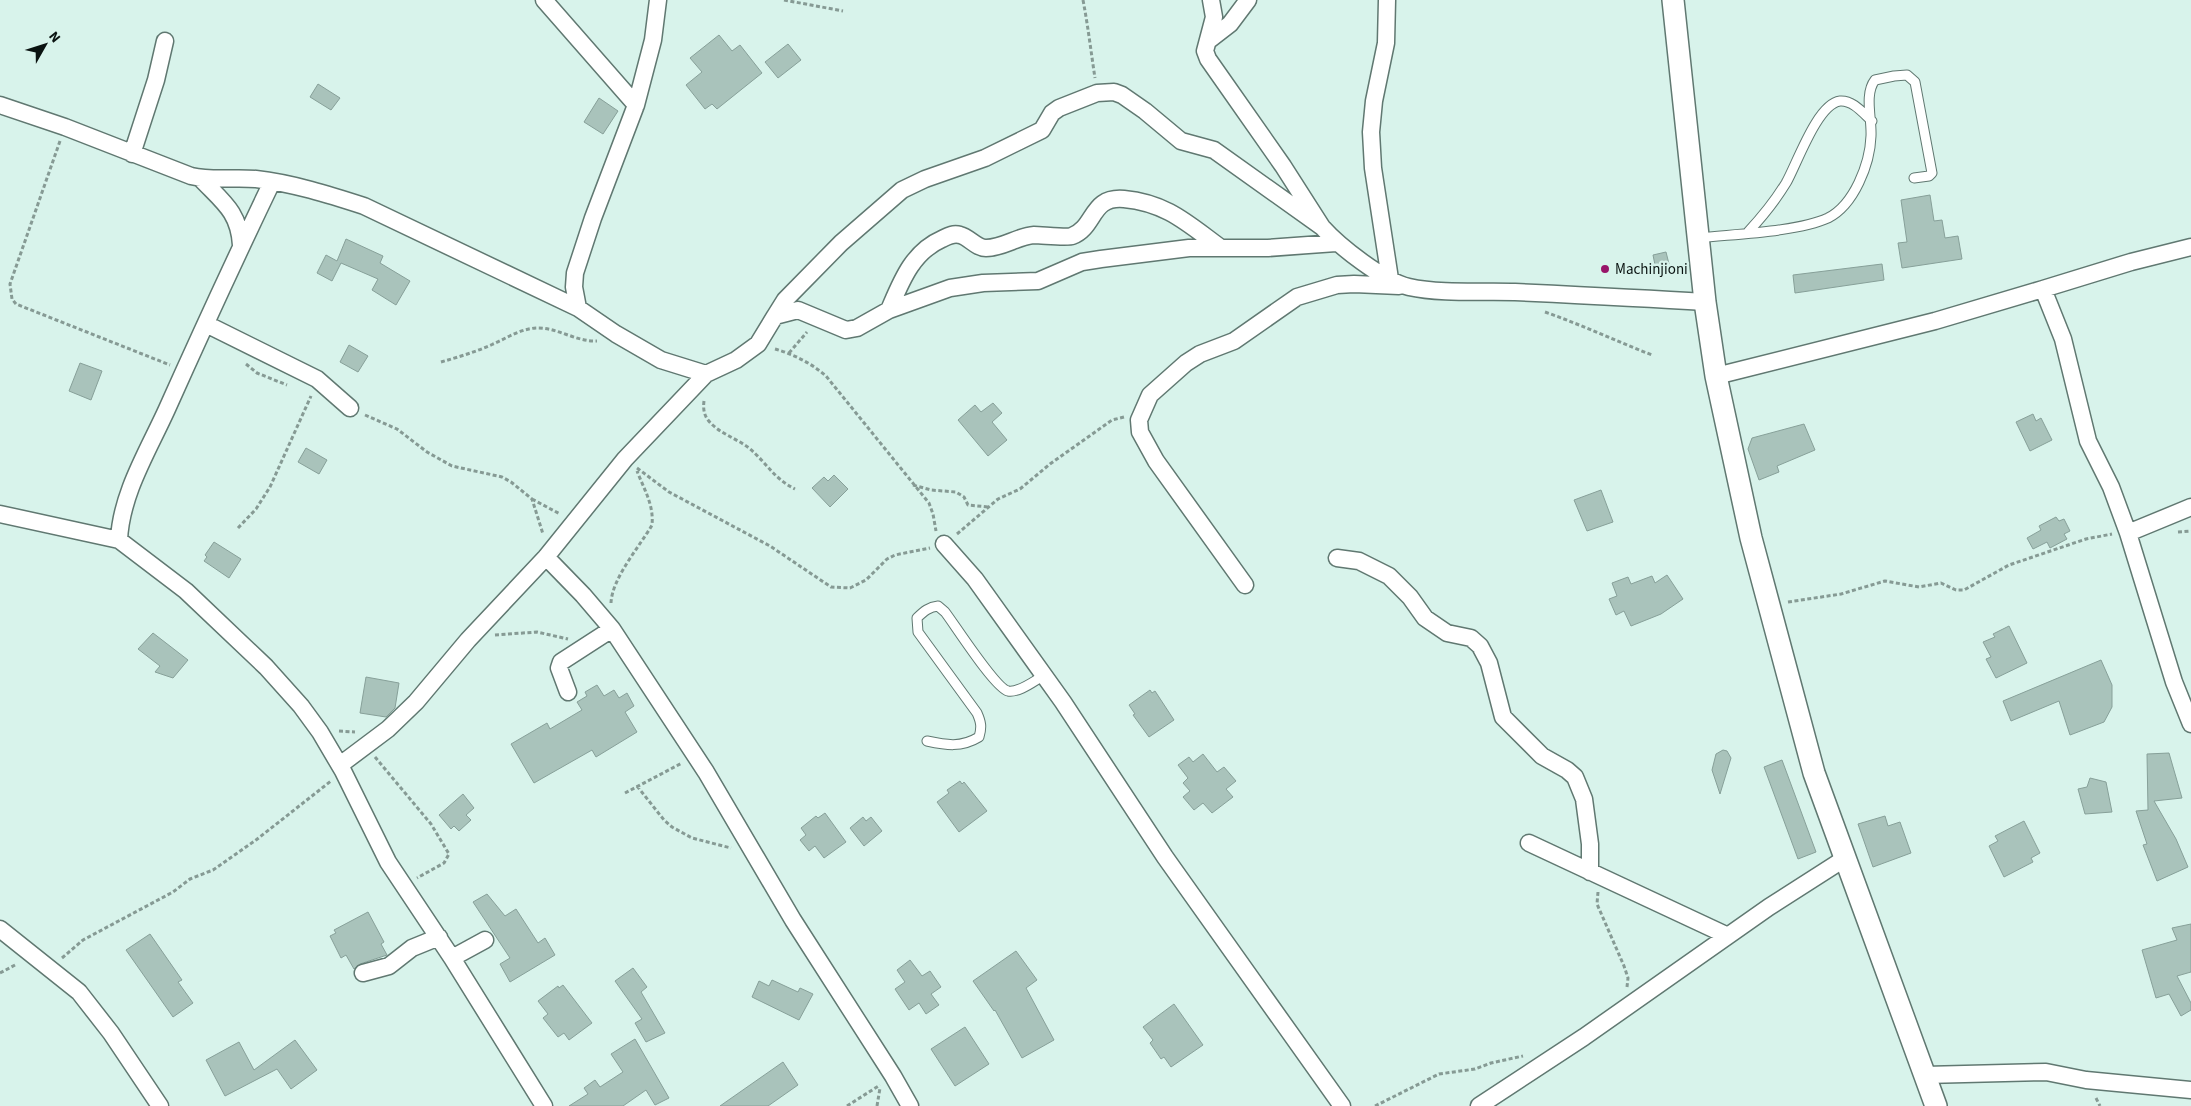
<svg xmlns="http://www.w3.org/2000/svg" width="2191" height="1106" viewBox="0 0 2191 1106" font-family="'Source Sans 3',sans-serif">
  <rect width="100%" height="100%" fill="#d8f3eb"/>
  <path fill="#a9c3bb" stroke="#87a099" d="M 719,35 L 732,51 L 740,45 L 762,73 L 717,109 L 712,104 L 705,109 L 686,85 L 702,72 L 690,58 Z
    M 788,44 L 801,60 L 778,78 L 765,62 Z
    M 318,84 L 340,98 L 331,110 L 310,97 Z
    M 599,98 L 618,111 L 603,134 L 584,122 Z
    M 1930,195 L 1934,221 L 1942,220 L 1945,238 L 1958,236 L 1962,259 L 1902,268 L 1898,243 L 1907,242 L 1901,200 Z
    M 346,239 L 383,256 L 380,263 L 410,281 L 396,305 L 372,290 L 378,279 L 341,263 L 332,281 L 317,273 L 326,255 L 337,261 Z
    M 1666,252 L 1671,272 L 1657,275 L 1653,255 Z
    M 1882,264 L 1884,280 L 1795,293 L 1793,275 Z
    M 349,345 L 368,356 L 358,372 L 340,362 Z
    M 80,363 L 102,371 L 91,400 L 69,391 Z
    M 993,403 L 1002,413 L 992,422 L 1007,440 L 988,456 L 958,420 L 975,405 L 981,412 Z
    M 2033,414 L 2036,421 L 2041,418 L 2052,440 L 2030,451 L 2016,422 Z
    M 1804,424 L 1815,450 L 1777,466 L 1779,472 L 1759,480 L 1748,449 L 1752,438 Z
    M 306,448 L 327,460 L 319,474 L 298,462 Z
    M 834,475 L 848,489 L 830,507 L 812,488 L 824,477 L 828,481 Z
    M 1601,490 L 1613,522 L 1587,531 L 1574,500 Z
    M 2056,517 L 2059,521 L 2064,519 L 2070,531 L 2064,534 L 2067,539 L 2050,548 L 2047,542 L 2033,549 L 2027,538 L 2041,530 L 2039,526 Z
    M 214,542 L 241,559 L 229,578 L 204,561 L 207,557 L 205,555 Z
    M 1667,575 L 1683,599 L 1661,614 L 1631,626 L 1624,611 L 1616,615 L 1609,599 L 1617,596 L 1612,583 L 1628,577 L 1631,584 L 1652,576 L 1655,583 Z
    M 2009,626 L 2027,663 L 1996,678 L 1986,659 L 1991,657 L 1983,642 L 1995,637 L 1993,634 Z
    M 153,633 L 188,660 L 173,678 L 155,672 L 160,666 L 138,649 Z
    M 2101,660 L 2112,685 L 2112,707 L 2104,722 L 2070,735 L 2059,701 L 2011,721 L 2003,701 Z
    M 366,677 L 399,683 L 395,708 L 386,717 L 360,713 Z
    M 597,685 L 604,696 L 614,690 L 619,698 L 627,693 L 634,706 L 625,712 L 637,732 L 596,757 L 592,750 L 534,783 L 511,744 L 547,723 L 550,729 L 582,710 L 577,702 L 587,696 L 585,692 Z
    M 1150,690 L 1152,693 L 1155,691 L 1174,720 L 1149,737 L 1133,715 L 1135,714 L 1129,705 Z
    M 1723,750 L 1727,751 L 1731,758 L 1720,794 L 1712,770 L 1716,754 Z
    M 2169,753 L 2182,798 L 2154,801 L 2176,839 L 2188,867 L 2157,881 L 2143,845 L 2147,844 L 2136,811 L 2148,810 L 2147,754 Z
    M 1203,754 L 1217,772 L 1224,767 L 1236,781 L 1226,789 L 1233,797 L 1212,813 L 1203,803 L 1194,810 L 1183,797 L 1190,791 L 1183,783 L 1188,778 L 1178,765 L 1189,757 L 1193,762 Z
    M 1782,760 L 1816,852 L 1798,859 L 1764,767 Z
    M 2090,778 L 2106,782 L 2112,812 L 2085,814 L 2078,789 L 2087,787 Z
    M 960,781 L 962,784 L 964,782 L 987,811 L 959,832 L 937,802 L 949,793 L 947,790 Z
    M 463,794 L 474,808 L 466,815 L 471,820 L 459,831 L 454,826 L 451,829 L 439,815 Z
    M 825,813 L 846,842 L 824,858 L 815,846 L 809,851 L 800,840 L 806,835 L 801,828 L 816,816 L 818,818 Z
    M 1885,816 L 1888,826 L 1900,822 L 1911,853 L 1873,867 L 1858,824 Z
    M 863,817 L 866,821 L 871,817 L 882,831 L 864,846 L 850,828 Z
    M 2024,821 L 2040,853 L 2031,858 L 2033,862 L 2004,877 L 1989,846 L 1998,841 L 1995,836 Z
    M 487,894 L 505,916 L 516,909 L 538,943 L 545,938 L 555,955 L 510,982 L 500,964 L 510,958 L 473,902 Z
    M 368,912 L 384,942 L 381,944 L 387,955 L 360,964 L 354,969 L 346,955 L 341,958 L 330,936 L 336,933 L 334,930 Z
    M 2191,924 L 2191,972 L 2177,976 L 2191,1003 L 2191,1010 L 2181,1016 L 2169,994 L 2156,998 L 2142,950 L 2177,940 L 2172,928 Z
    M 150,934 L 182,980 L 178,982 L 193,1003 L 173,1017 L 126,950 Z
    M 1016,951 L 1037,980 L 1026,988 L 1054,1040 L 1022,1058 L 995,1010 L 994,1011 L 973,981 Z
    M 910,960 L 922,976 L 930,971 L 941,987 L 931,994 L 939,1005 L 926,1014 L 919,1003 L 909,1010 L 895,989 L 905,982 L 897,970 Z
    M 633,968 L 647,987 L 641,992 L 665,1033 L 646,1042 L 635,1023 L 642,1019 L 615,981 Z
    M 772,980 L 798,992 L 800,988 L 813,994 L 799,1020 L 752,997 L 759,981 L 769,986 Z
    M 563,985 L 592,1023 L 569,1040 L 564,1033 L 558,1037 L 543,1018 L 548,1014 L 538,1001 L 558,986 L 559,988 Z
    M 1174,1004 L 1203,1045 L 1171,1067 L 1164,1057 L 1161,1059 L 1150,1043 L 1153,1040 L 1143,1027 Z
    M 965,1027 L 989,1064 L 955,1086 L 931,1049 Z
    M 635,1039 L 669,1098 L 655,1105 L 646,1090 L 623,1106 L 569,1106 L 588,1094 L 584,1088 L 595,1080 L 600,1087 L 623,1072 L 611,1054 Z
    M 295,1040 L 317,1070 L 291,1089 L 277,1069 L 225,1096 L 206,1060 L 239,1042 L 254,1070 Z
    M 783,1062 L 798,1085 L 768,1106 L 720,1106 Z"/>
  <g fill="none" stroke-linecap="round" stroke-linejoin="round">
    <g stroke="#607871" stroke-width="11">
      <path id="service" d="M 1748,232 C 1762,217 1775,201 1786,183 C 1797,164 1817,104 1840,101 C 1853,100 1863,113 1872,121
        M 1699,238 C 1734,234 1797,232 1828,218 C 1854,205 1870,164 1871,136 C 1872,119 1864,94 1875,80 L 1894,76 L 1907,75 L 1915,82 L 1932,173 L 1929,176 L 1914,178
        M 927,741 C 946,745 961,748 979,737 C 982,727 981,722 977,713 L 918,632 L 917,618 C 924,611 929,607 938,606 L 945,612 C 955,625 995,688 1008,691 C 1019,693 1034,681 1043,676"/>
    </g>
    <g stroke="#607871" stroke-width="19">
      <path id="minor" d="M 544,0 L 636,105
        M 1211,0 L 1214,17 L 1205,51 L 1208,59 L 1283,166 L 1322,227 C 1339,246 1383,281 1409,287 C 1440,294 1482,291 1515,292 C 1579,295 1642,298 1705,302
        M 1387,0 L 1386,43 L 1374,101 L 1371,132 L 1373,168 L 1390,279
        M 1208,41 L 1230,24 L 1248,0
        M 0,105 L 65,127 L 191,176 C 212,181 234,177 256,179 C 292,183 330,195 364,206 L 578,308 L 616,334 L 661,360 L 706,374
        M 132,154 L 156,80 L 165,41
        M 201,179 C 223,202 239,212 241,245
        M 2043,289 L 2131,262 L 2191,247
        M 578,308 L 574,287 L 575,273 L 593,218 L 636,105 L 653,40 L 658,0
        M 889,310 C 901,282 912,252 942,239 C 948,236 953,233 960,235 C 969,237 976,248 986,248 C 1003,248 1018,236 1034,235 C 1042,235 1067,238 1072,236 C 1096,227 1090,196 1124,199 C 1167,203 1188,224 1221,248
        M 775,316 L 785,300 L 841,243 L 902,190 L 925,179 L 985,158 L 1042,130 L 1052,113 L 1059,108 L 1097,93 L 1114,92 L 1122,95 L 1145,111 L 1181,141 L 1214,150 L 1322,227
        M 206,324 L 317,379 L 350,408
        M 1716,376 L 1935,321 L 2043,289 L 2063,339 L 2088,441 L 2111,487 L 2128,533 L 2174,682 L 2191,724
        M 0,514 L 119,540 L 186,591 L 266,667 L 301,706 L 320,732 L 343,771 L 388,862 L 452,958 L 544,1106
        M 2128,533 L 2191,507
        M 119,540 C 121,494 148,451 167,409 C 201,333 236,257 272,182
        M 944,544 L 975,579 L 1063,702 L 1165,857 L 1342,1106
        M 546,557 L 583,595 L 612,629 L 706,772 L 793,920 L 893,1076 L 910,1106
        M 1337,558 L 1359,561 L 1389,576 L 1410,597 L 1425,618 L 1447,633 L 1471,638 L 1480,646 L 1489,663 L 1503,717 L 1542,756 L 1567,770 L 1575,777 L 1584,799 L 1590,844 L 1590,872
        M 1245,585 L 1156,461 L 1140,432 L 1139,420 L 1150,395 L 1186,363 L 1200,354 L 1234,341 L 1297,297 L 1337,285 L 1354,284 L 1399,286
        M 568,692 L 559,668 L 561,662 L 612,629
        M 340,765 L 388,729 L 416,702 L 468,640 L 546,557 L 625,459 L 706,374 L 736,360 L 758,344 L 775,316 L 798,310 L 846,330 L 857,328 L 889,310 L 950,288 L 983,283 L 1038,281 L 1082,262 L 1101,259 L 1189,248 L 1268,248 L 1336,243
        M 1529,843 L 1726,935
        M 0,929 L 79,992 L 111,1033 L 160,1106
        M 452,958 L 485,940
        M 363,973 L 389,966 L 412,948 L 439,937
        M 1925,1075 L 2046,1072 L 2086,1080 L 2191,1090
        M 1479,1106 L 1584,1037 L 1769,907 L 1844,859"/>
    </g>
    <g stroke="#607871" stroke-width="24">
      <path id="tertiary" d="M 1673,0 L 1705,302 L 1716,376 L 1751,538 L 1814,773 L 1936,1106"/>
    </g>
    <path stroke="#869a94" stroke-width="3" stroke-dasharray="4 2.5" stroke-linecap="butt" d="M 784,0 L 843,11
      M 1083,0 C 1088,26 1091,52 1095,78
      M 60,141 L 10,284 L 12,299 L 16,304 L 170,365
      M 1545,312 C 1582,325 1616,341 1652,355
      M 775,349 C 793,354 811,363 826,376 L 929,503 L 933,514 L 936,531
      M 789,353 L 807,332
      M 441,362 C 458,357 476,352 493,344 C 507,338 520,329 536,328 C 557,327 576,342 597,341
      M 246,364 L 257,373 L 287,385
      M 704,401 C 703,408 704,415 708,420 C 718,433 736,438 749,448 C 767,463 773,478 795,489
      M 365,415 L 397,429 L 427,452 L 452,466 L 502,477 L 511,482 L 532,499 L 543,534
      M 637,468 L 669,492 L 770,546 L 831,587 L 850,588 L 866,580 L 887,559 L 895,555 L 930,548
      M 913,485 L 931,490 L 956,492 L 964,497 L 968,505 L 988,507
      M 532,499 L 560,514
      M 238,528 L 256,509 L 270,487 L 311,396
      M 2178,532 L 2191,531
      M 957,534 L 998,499 L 1020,489 L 1050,464 L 1112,420 L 1124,417
      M 1788,602 L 1841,594 L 1885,581 L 1919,587 L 1941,583 L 1956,590 L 1964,590 L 2009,565 L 2086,539 L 2112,534
      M 611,603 C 612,578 640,546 652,525 C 654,505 644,489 637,471
      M 495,635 L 537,632 L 568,639
      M 339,731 L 355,732
      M 375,757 L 431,824 L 449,854 L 444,863 L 417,878
      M 637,786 L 664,820 L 672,827 L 692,838 L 731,848
      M 625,793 L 682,763
      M 1598,892 L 1597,904 L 1624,966 L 1628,978 L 1627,987
      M 62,958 L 83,940 L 173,892 L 190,879 L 213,870 L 256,840 L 331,781
      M 0,973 L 17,964
      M 2096,1098 L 2100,1106
      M 847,1106 L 880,1085
      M 877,1106 L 880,1088
      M 1375,1106 L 1439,1074 L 1475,1069 L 1491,1063 L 1523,1056"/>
    <use href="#service" stroke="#fff" stroke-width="9"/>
    <use href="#minor" stroke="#fff" stroke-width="16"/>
    <use href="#tertiary" stroke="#fff" stroke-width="21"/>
  </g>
  <circle fill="#981469" stroke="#d8f3eb" stroke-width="2" cx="1605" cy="269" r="5"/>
  <g text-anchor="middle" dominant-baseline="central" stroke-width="5" stroke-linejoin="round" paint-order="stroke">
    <g font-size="15" fill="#0a1311" stroke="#d8f3eb" text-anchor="start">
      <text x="1615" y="269">Machinjioni</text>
    </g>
  </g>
  <g transform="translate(45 45) rotate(51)" stroke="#d8f3eb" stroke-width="4" paint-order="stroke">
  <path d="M0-4L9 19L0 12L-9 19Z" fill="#0a1311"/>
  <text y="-8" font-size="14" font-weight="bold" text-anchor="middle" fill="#0a1311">N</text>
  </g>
</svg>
